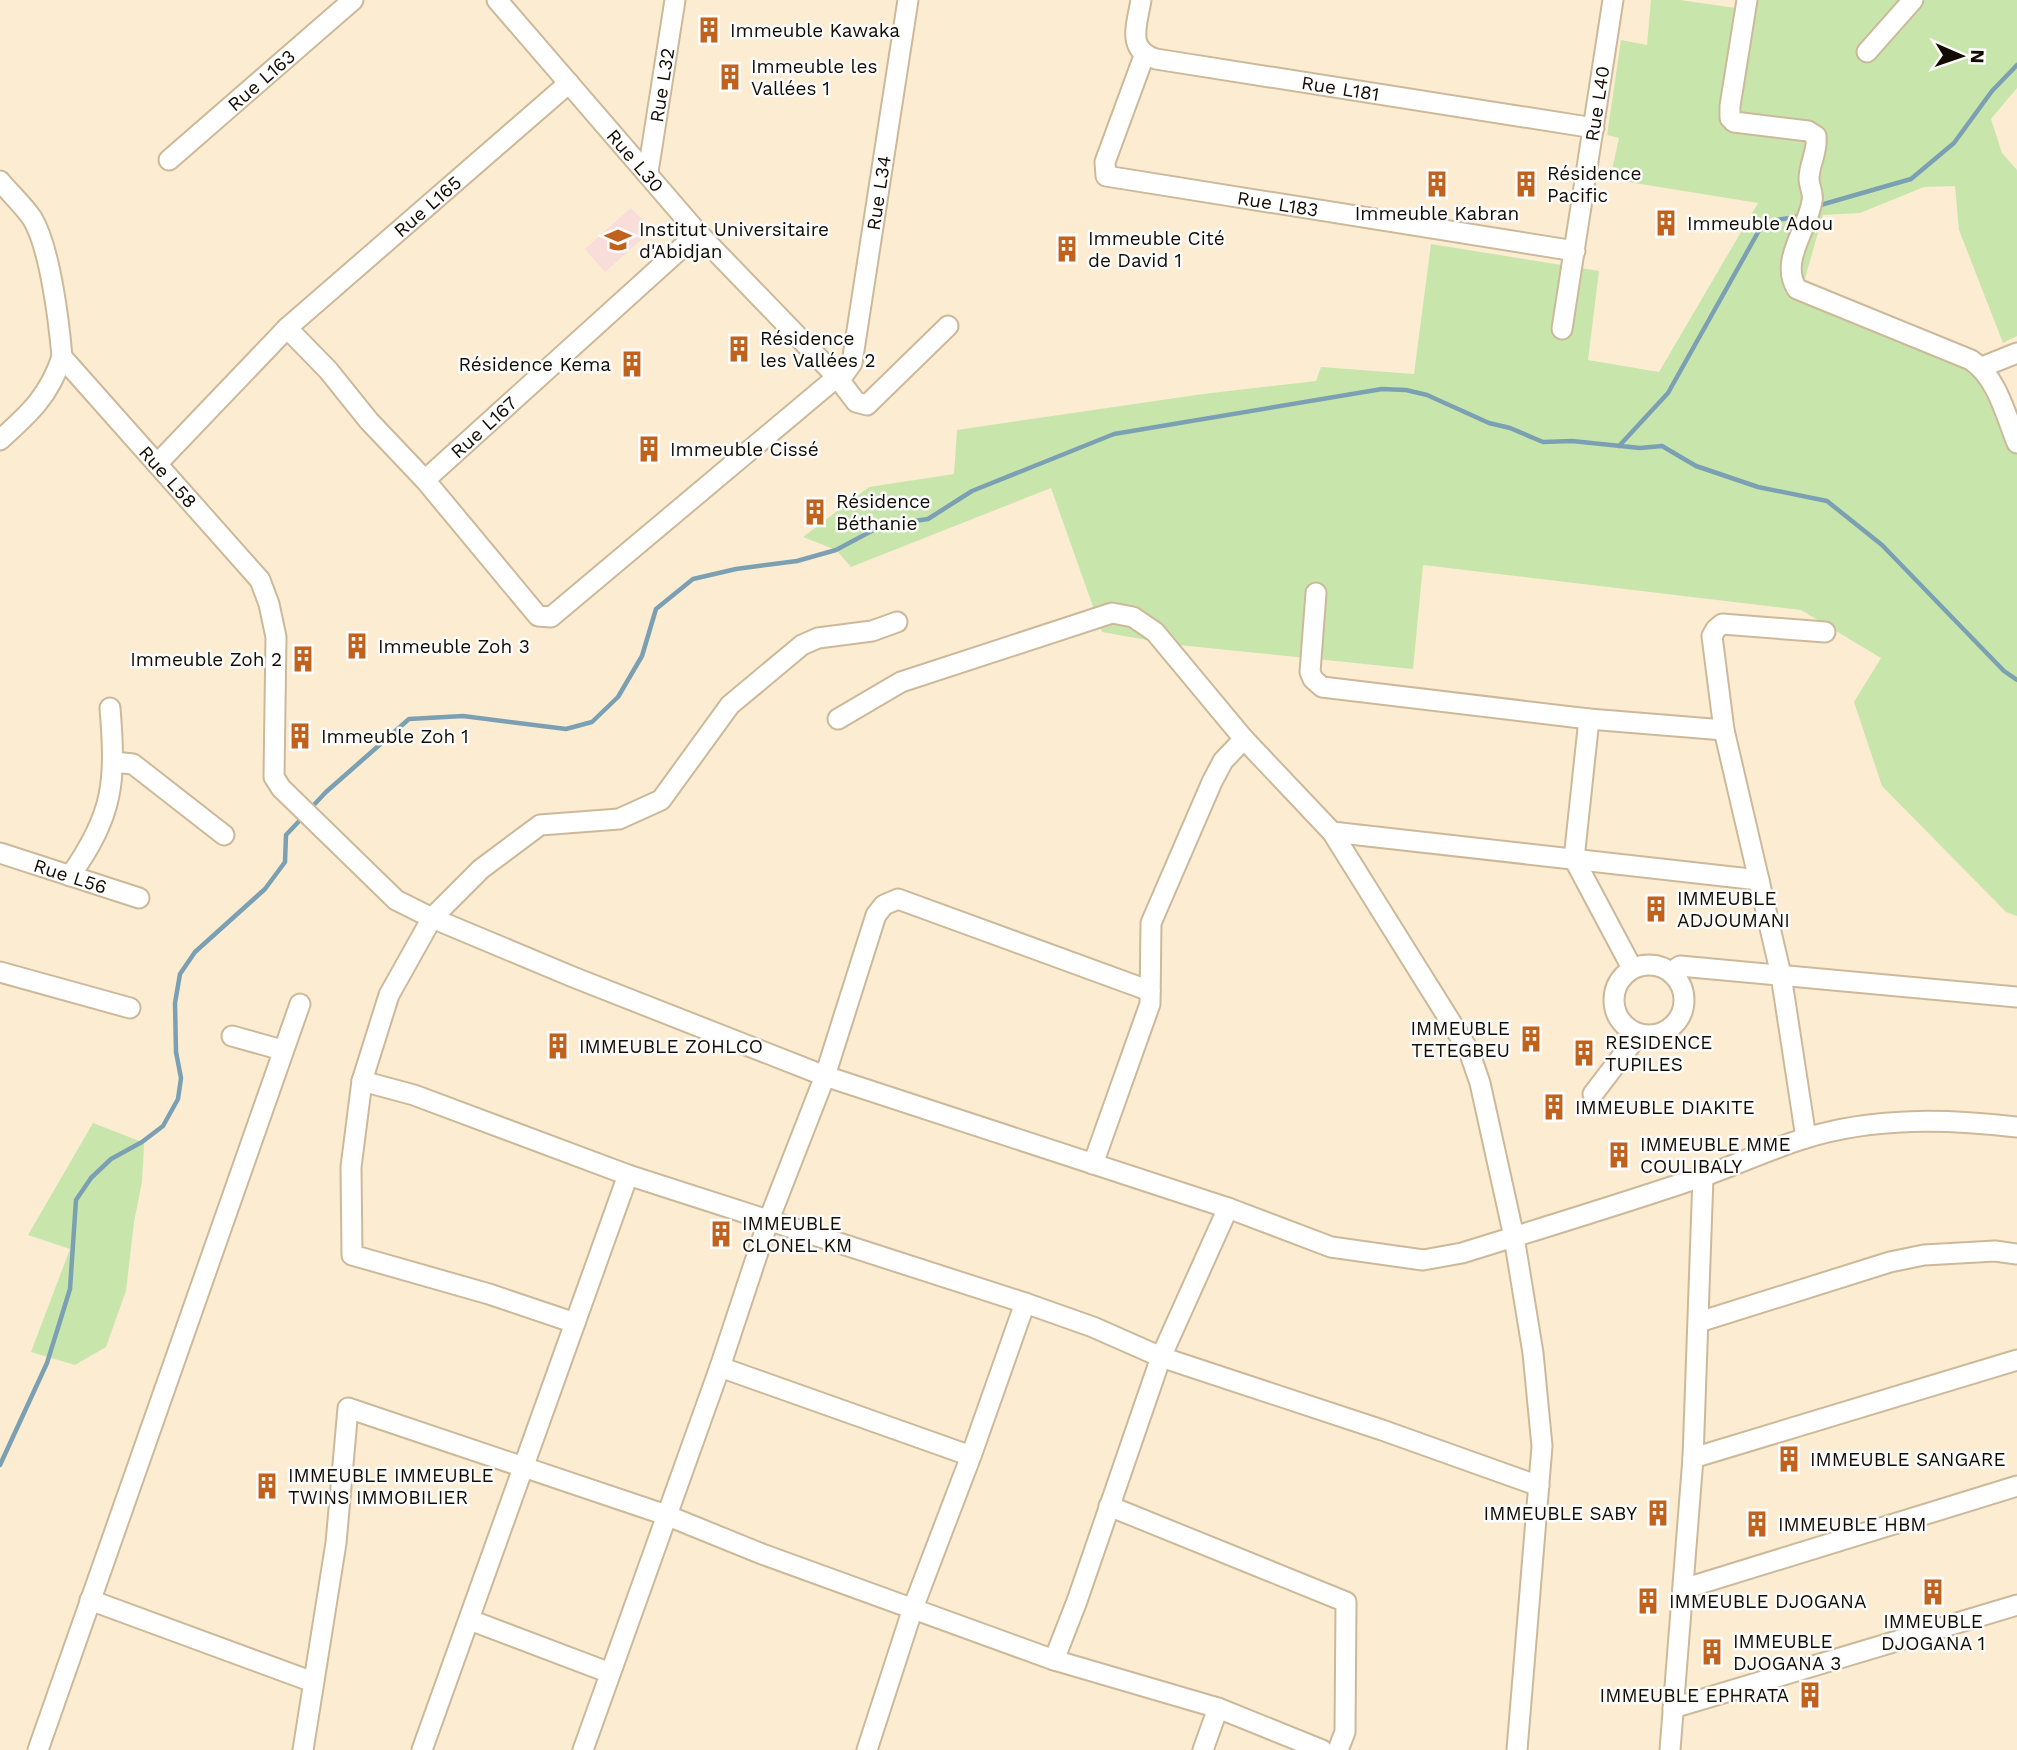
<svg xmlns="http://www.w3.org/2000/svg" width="2017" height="1750" viewBox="0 0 2017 1750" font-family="'Work Sans',sans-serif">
  <rect width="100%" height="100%" fill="#fcecd2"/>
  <path fill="#f8ddda" d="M 631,208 L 652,230 L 605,272 L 585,249 Z"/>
  <path fill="#c8e6ac" d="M 1651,0 L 1680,0 L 1736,8 L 1737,0 L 2017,0 L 2017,88 L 1991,119 L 2002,153 L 2017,170 L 2017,336 L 2003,343 L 1959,230 L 1955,186 L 1924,187 L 1860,213 L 1823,215 L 1802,289 L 1967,360 L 2004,383 L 2017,416 L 2017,916 L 2006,912 L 1882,786 L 1854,702 L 1881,658 L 1801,610 L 1423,565 L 1413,669 L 1169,644 L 1102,632 L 1051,488 L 851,567 L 836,550 L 803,537 L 869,487 L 954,474 L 957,430 L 1203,394 L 1316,381 L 1321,367 L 1414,374 L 1431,244 L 1599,271 L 1588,360 L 1659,372 L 1758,203 L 1610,179 L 1619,138 L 1607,135 L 1621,40 L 1647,45 Z
    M 93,1123 L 142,1142 L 144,1145 L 142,1182 L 134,1222 L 126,1291 L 106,1347 L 75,1365 L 31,1352 L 70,1249 L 28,1235 Z"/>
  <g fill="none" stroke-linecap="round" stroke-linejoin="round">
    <path stroke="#7ca0b3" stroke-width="4.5" d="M 1817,206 L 1911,179 L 1954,143 L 1992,91 L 2017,65
      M 1619,446 L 1668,393 L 1761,227 L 1777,220 L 1801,216
      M 310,809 L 326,792 L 409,719 L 463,716 L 566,729 L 592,722 L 618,697 L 642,656 L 656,609 L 693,579 L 736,569 L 797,561 L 836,550 L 881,526 L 928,519 L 972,491 L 1114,434 L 1382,389 L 1406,390 L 1427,395 L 1489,423 L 1510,428 L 1543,442 L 1572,441 L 1640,448 L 1662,446 L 1696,466 L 1758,487 L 1827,501 L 1882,545 L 2004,671 L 2017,680
      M 0,1465 L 47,1363 L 70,1289 L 76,1200 L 91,1178 L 111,1159 L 142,1142 L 163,1126 L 178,1099 L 181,1078 L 176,1052 L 175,1003 L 180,974 L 195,952 L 265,889 L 285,862 L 286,835 L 302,818"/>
    <g stroke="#ccb99a" stroke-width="23">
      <g id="minor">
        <path id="s1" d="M 497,0 L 698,233 L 837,377 L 856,402 L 867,405 L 948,326"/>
        <path id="s2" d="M 1141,0 C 1137,25 1126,50 1156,59 L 1594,128"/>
        <path d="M 1747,0 L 1730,106 L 1730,118 L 1734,122 L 1808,131 L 1816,136 C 1818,152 1809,164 1809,179 C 1809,187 1814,193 1812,201 C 1808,229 1779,261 1797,289 L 1971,360 C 1997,377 2006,416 2017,443"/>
        <path d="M 1867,52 L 1913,0"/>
        <path id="s3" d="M 1144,56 L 1105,162 L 1106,176 L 1575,251"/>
        <path id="s4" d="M 169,160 L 353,0"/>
        <path id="s5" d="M 648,172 L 675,0"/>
        <path id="s6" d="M 0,181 C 10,193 23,205 32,218 C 50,247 59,322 62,357 L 260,580 L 269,604 L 276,637 L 274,777 L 281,788 L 396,900 L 432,918 L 573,977 L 825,1076 L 1228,1208 L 1331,1247 L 1423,1260 L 1462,1253 C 1542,1228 1622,1204 1701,1177 C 1736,1165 1770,1149 1806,1138 C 1875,1117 1946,1119 2017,1127"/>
        <path id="s7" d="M 287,328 L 328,370 L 369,421 L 425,480 L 538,616 L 551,617 L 837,377 L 845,373 L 852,363 L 908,0"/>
        <path id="s8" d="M 1562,329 L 1613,0"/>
        <path d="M 1982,367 L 2017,353"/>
        <path d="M 0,440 C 30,413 49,396 62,357"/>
        <path id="s9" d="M 157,464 L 287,328 L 569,83"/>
        <path id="s10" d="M 425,480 L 698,233"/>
        <path d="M 1316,593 L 1310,672 L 1313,679 L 1322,687 L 1589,719 L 1724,730"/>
        <path d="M 838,719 L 901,682 L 1112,613 L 1133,617 L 1155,632 L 1244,739 L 1332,832 L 1469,1051 L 1480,1083 L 1514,1237 L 1533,1353 L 1542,1446 L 1517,1750"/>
        <path d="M 1589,719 L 1574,859 L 1632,968"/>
        <path d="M 114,762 L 133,764 L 224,835"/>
        <path d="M 1332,832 L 1759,880"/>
        <path id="s11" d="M 0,853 L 139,898"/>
        <path d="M 70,876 C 114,814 116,782 110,708"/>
        <circle cx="1649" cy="1000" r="35"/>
        <path d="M 0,972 L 130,1008"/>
        <path d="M 1671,972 L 1680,966 L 2017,997"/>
        <path d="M 232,1036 L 282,1050"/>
        <path d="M 362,1081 L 414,1095 L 628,1175 L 1025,1303 L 1093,1327 L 1161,1357 L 1382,1430 L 1539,1486"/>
        <path d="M 1593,1094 L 1639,1034"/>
        <path d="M 1806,1138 L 1781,975 L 1724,730 L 1712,636 L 1716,629 L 1722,624 L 1825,632"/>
        <path d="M 1093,1164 L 1150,1004 L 1151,923 L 1212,782 L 1223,761 L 1244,739"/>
        <path d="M 1699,1322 L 1890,1262 L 1924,1255 L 1995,1251 L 2017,1254"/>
        <path d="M 575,1323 L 489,1294 L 352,1255 L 351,1167 L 362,1081 L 389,995 L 432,918 L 481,869 L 540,825 L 619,819 L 661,800 L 730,705 L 802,645 L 818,638 L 872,631 L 897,622"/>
        <path d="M 720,1367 L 971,1456"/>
        <path d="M 1693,1458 L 2017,1360"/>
        <path d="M 1109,1506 L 1346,1602 L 1345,1732 L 1338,1750"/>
        <path d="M 1683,1589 L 2017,1486"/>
        <path d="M 90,1600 L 313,1682"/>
        <path d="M 470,1620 L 610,1673"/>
        <path d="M 1054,1660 L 1077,1601 L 1161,1357 L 1228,1208"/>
        <path d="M 1673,1708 L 2017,1605"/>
        <path d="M 38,1750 L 300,1004"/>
        <path d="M 303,1750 L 336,1543 L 348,1408 L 666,1515 L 762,1554 L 1054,1660 L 1218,1708 L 1322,1750"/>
        <path d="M 422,1750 L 628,1175"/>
        <path d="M 583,1750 L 720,1367 L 768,1222 L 825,1076 L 876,915 L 884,905 L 898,899 L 1150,991"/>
        <path d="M 867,1750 L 913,1608 L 971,1456 L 1025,1303"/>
        <path d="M 1203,1750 L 1218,1708"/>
        <path d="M 1670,1750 L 1693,1458 L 1703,1177"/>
      </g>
    </g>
    <use href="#minor" stroke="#fff" stroke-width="19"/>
  </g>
  <defs>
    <g id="building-bare" transform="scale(2.1)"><path d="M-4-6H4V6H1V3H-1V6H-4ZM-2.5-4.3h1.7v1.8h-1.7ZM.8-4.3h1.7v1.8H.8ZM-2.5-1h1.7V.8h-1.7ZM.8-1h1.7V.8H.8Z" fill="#c0611c" stroke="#fcfcfc" stroke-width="2.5" paint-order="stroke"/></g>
    <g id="university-bare" transform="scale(2.1)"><path d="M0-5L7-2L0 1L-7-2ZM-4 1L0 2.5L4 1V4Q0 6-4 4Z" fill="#c0611c" stroke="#fcfcfc" stroke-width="2.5" paint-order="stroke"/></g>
  </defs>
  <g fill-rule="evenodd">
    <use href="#building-bare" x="709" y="30"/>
    <use href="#building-bare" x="730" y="77"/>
    <use href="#building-bare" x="1437" y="184"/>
    <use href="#building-bare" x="1526" y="184"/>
    <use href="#building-bare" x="1666" y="223"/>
    <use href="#university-bare" x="618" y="240"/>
    <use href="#building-bare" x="1067" y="249"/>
    <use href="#building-bare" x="739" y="349"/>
    <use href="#building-bare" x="632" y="364"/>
    <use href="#building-bare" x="649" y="449"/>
    <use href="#building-bare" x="815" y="512"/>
    <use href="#building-bare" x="357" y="646"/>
    <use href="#building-bare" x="303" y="659"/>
    <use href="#building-bare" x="300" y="736"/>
    <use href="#building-bare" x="1656" y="909"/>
    <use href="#building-bare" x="1531" y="1039"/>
    <use href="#building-bare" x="558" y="1046"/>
    <use href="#building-bare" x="1584" y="1053"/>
    <use href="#building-bare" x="1554" y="1107"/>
    <use href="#building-bare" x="1619" y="1155"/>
    <use href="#building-bare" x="721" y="1234"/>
    <use href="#building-bare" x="1789" y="1459"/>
    <use href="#building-bare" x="267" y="1486"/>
    <use href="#building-bare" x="1658" y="1513"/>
    <use href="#building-bare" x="1757" y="1524"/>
    <use href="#building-bare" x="1933" y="1592"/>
    <use href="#building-bare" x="1648" y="1601"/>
    <use href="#building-bare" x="1712" y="1652"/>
    <use href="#building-bare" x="1810" y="1695"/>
  </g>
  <g text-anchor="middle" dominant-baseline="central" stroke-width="5" stroke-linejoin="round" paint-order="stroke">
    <g font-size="19" fill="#120c03" stroke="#fcfcfc" text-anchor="start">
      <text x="730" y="30">Immeuble Kawaka</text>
      <text x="751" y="66">Immeuble les<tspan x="751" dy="22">Vallées 1</tspan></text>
      <text x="1547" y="173">Résidence<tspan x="1547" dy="22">Pacific</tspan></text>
      <text x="1437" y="213" text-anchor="middle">Immeuble Kabran</text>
      <text x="1687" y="223">Immeuble Adou</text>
      <text x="639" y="229">Institut Universitaire<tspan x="639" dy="22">d'Abidjan</tspan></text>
      <text x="1088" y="238">Immeuble Cité<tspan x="1088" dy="22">de David 1</tspan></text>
      <text x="760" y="338">Résidence<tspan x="760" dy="22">les Vallées 2</tspan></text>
      <text x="611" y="364" text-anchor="end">Résidence Kema</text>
      <text x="670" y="449">Immeuble Cissé</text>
      <text x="836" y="501">Résidence<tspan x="836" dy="22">Béthanie</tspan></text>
      <text x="378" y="646">Immeuble Zoh 3</text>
      <text x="282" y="659" text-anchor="end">Immeuble Zoh 2</text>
      <text x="321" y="736">Immeuble Zoh 1</text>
      <text x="1677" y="898">IMMEUBLE<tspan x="1677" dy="22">ADJOUMANI</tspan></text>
      <text x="1510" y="1028" text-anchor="end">IMMEUBLE<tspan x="1510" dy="22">TETEGBEU</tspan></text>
      <text x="1605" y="1042">RESIDENCE<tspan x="1605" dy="22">TUPILES</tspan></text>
      <text x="579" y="1046">IMMEUBLE ZOHLCO</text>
      <text x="1575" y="1107">IMMEUBLE DIAKITE</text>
      <text x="1640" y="1144">IMMEUBLE MME<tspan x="1640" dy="22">COULIBALY</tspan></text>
      <text x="742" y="1223">IMMEUBLE<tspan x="742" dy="22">CLONEL KM</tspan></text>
      <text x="1810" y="1459">IMMEUBLE SANGARE</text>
      <text x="288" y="1475">IMMEUBLE IMMEUBLE<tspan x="288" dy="22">TWINS IMMOBILIER</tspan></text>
      <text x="1637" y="1513" text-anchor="end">IMMEUBLE SABY</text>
      <text x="1778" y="1524">IMMEUBLE HBM</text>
      <text x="1669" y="1601">IMMEUBLE DJOGANA</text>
      <text x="1933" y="1621" text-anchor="middle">IMMEUBLE<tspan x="1933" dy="22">DJOGANA 1</tspan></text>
      <text x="1733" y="1641">IMMEUBLE<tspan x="1733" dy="22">DJOGANA 3</tspan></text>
      <text x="1789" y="1695" text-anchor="end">IMMEUBLE EPHRATA</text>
    </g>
    <g font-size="19" fill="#120c03" stroke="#fcfcfc">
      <text stroke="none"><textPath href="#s4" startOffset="122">Rue L163</textPath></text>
      <text stroke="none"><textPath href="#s5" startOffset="88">Rue L32</textPath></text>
      <text stroke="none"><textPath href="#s2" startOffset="256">Rue L181</textPath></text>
      <text stroke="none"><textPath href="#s8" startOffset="228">Rue L40</textPath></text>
      <text stroke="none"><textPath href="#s1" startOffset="212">Rue L30</textPath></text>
      <text stroke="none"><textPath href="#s7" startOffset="962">Rue L34</textPath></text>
      <text stroke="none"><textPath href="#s9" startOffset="374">Rue L165</textPath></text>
      <text stroke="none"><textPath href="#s3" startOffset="301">Rue L183</textPath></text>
      <text stroke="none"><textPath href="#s10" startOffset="79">Rue L167</textPath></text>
      <text stroke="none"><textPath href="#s6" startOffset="352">Rue L58</textPath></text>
      <text stroke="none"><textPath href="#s11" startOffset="74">Rue L56</textPath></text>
    </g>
  </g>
  <g transform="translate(1961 56) rotate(92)" stroke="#fcfcfc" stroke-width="5" paint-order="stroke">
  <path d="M0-5L12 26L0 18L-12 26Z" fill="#120c03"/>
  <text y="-10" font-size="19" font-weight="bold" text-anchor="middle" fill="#120c03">N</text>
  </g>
</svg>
